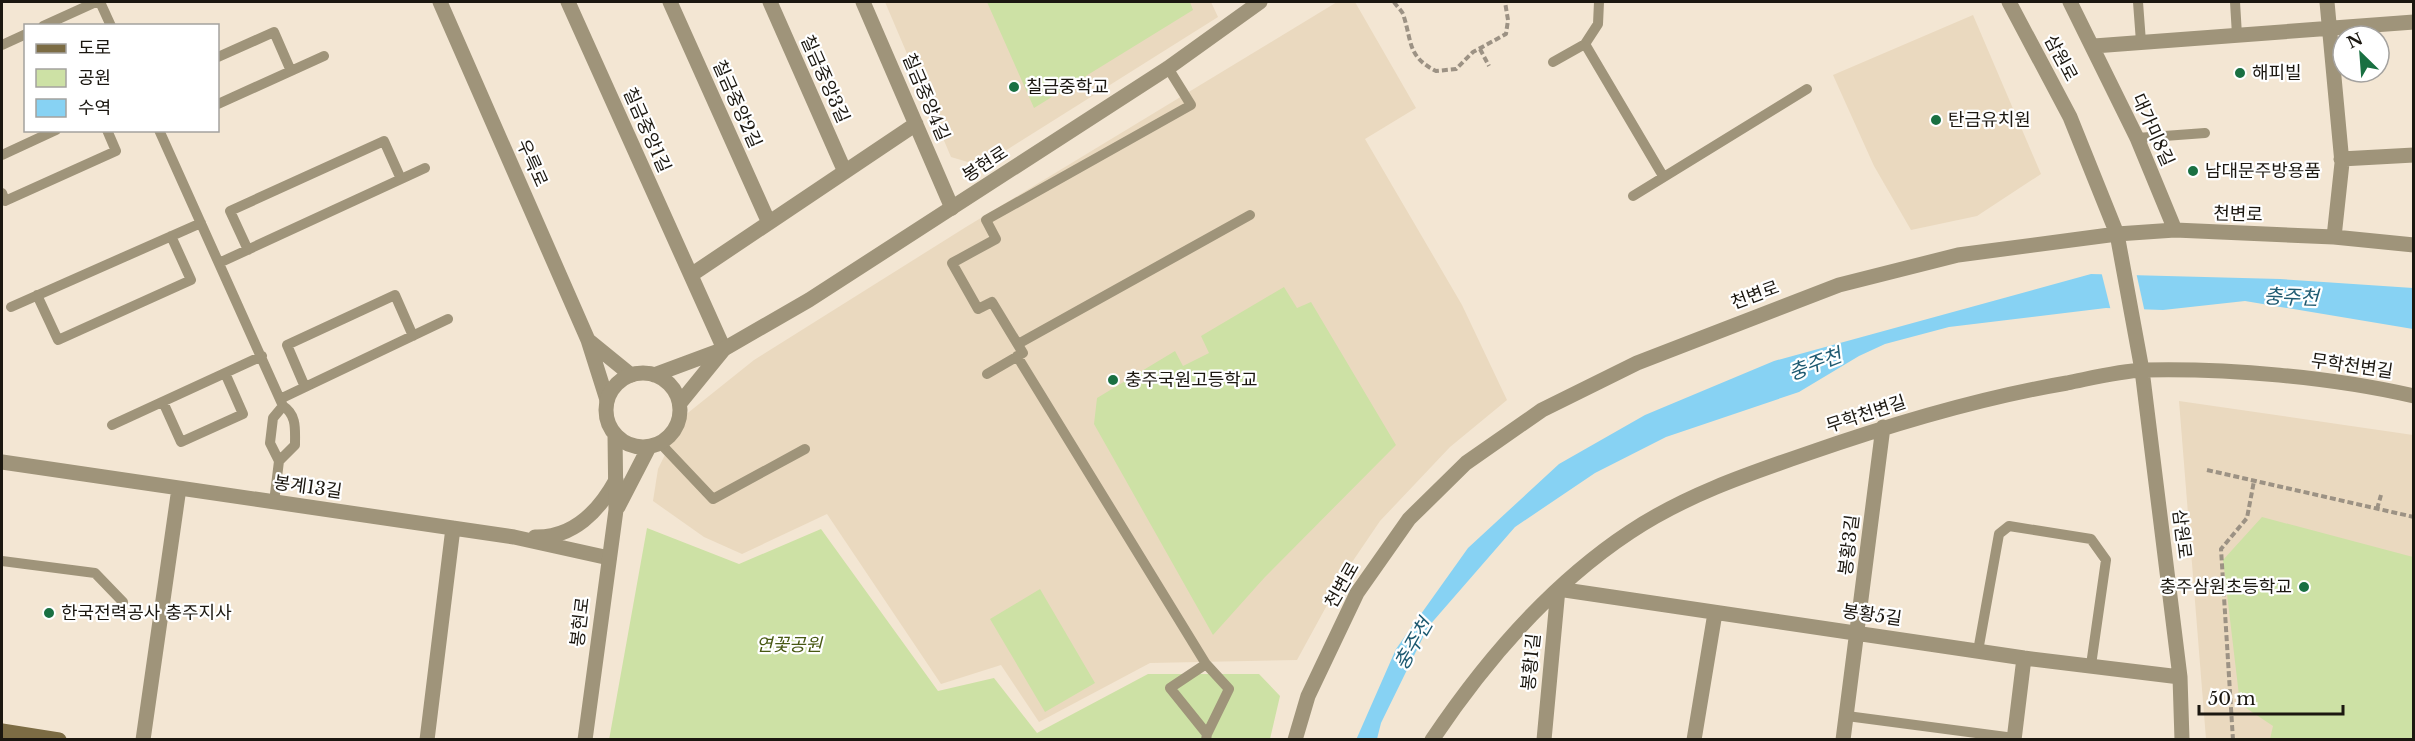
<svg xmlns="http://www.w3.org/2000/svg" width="2415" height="741" viewBox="0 0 2415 741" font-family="'Libre Baskerville','Noto Sans KR',serif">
  <rect width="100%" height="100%" fill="#f3e6d3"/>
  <path fill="#ead9bf" d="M 885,2 L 1211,2 L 1218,17 L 981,166 L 951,157 Z
    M 1337,2 L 1355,2 L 1416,108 L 1365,139 L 1462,305 L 1507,400 L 1450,447 L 1380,521 L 1344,574 L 1297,660 L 1150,663 L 1039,722 L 1001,665 L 941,684 L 827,514 L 742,554 L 704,537 L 653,501 L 658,469 L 684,416 L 754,360 L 966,227 Z
    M 1973,15 L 2041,174 L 1977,216 L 1911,230 L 1874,166 L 1833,75 Z
    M 2179,401 L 2413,435 L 2413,739 L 2206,739 Z"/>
  <path fill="#cde1a5" d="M 987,2 L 1190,2 L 1193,10 L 1034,108 Z
    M 1284,287 L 1297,308 L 1311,302 L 1396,445 L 1265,577 L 1213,635 L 1094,424 L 1097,398 L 1175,351 L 1183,366 L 1209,353 L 1201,336 Z
    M 2262,517 L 2413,557 L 2413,739 L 2270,739 L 2273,726 L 2240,704 L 2223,560 Z
    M 647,528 L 739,564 L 821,529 L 938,691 L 994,678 L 1037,733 L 1148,674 L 1259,674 L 1280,696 L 1270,739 L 609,740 Z
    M 1040,589 L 1095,683 L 1045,712 L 990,619 Z"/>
  <path fill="#87d2f3" d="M 2091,274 L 2280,279 L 2413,288 L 2413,329 L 2245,301 L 2163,310 L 2106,308 L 1949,327 L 1885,344 L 1859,356 L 1799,392 L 1666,437 L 1595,473 L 1515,527 L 1428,627 L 1381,723 L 1377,739 L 1356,740 L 1396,649 L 1468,548 L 1559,464 L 1645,415 L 1774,361 Z"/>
  <path fill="#f3e6d3" d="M 2101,271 L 2136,272 L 2145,313 L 2111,311 Z"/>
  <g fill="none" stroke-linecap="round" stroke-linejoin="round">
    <path stroke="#9c9284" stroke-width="4" stroke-dasharray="6 3" stroke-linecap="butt" d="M 1394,2 C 1397,7 1403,11 1404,17 C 1412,43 1408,57 1436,71 L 1456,69 L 1473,52 L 1506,34 L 1508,20 L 1505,2
      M 1480,49 L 1489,66
      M 2207,470 L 2414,517
      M 2377,509 L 2381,495
      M 2233,740 L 2221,549 L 2247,518 L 2254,481"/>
    <path stroke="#9f947a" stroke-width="10" d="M 100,2 L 111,26
      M 1599,2 L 1598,24 L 1585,44 L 1663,176
      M 2138,2 L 2141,42
      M 2235,2 L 2237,35
      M 43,26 L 96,2
      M 2,45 L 26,34
      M 218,57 L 274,32 L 291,71
      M 1553,62 L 1585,44
      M 218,104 L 324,56
      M 159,130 L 283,406 C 297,415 295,429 295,445 L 279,461
      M 2137,138 L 2205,133
      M 2,155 L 56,130
      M 2,193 L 5,201 L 116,151 L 107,130
      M 1633,196 L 1807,89
      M 248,250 L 230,211 L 384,141 L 401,179
      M 219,263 L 425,168
      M 37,295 L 58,340 L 191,280 L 171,236
      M 11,307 L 201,223
      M 1018,344 L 1250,215
      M 1017,356 L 1206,664 L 1170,688 L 1207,734 L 1206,740
      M 987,374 L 1023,353 L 992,302 L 978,309 L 952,263 L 996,239 L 986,220 L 1191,105 L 1168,68
      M 305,387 L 287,345 L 395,295 L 413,336
      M 280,399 L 448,319
      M 163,402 L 181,442 L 243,414 L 225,373
      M 112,425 L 262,356
      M 660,443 L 713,499 L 805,449
      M 274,502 L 279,461 L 270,443 L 273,418 L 283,406
      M 2,561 L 95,573 L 123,602
      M 1978,651 L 1999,534 L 2009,526 L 2091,539 L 2106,560 L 2091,665
      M 1206,664 L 1229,689 L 1207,734
      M 1847,716 L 2014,738"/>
    <path stroke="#9f947a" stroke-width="15" d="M 440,2 L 588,340 L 607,400
      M 568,2 L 724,349
      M 670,2 L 769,223
      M 770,2 L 845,172
      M 863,2 L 952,208
      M 2009,2 L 2070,117 L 2117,234 L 2142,370 L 2180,677 L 2182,740
      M 2070,2 L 2137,138 L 2175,230
      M 2327,2 L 2342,163 L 2334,237
      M 2094,46 L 2414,22
      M 2341,159 L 2414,155
      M 691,275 L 916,124
      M 588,340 L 631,375
      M 2,462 L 514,537 L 609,558
      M 535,537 C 573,538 599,511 616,480
      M 143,740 L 179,488
      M 427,740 L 453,528
      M 1295,740 L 1308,696 L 1357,593 L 1409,519 L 1466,463 L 1542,410 L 1637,363 L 1839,285 L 1958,255 L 2117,234 L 2175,230 L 2334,237 L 2414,245
      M 1432,740 C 1485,661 1550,585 1630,532 C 1684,496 1745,475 1806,454 C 1892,424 1978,398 2067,383 C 2092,378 2119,371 2144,370 C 2227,368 2332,377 2414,396
      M 1544,740 L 1558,589 L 2024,658 L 2180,677
      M 1694,740 L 1715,613
      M 1843,740 L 1883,427
      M 2014,740 L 2024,658"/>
    <path stroke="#9f947a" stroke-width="15" d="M606 410a37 37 0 1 1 74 0a37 37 0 1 1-74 0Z
      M 654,375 L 724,349 L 809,300 L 1168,68 L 1260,2
      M 680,403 L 724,349
      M 618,507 L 649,447
      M 585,740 L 616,510 L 615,435"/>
    <path stroke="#7c6c44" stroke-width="15" d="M 2,731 L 59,740"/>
  </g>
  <g fill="#197042" stroke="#fff" stroke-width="2">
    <circle cx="2240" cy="73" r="6"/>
    <circle cx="1014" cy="87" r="6"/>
    <circle cx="1936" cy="120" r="6"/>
    <circle cx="2193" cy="171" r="6"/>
    <circle cx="1113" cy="380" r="6"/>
    <circle cx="2304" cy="587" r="6"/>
    <circle cx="49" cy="613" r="6"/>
  </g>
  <g text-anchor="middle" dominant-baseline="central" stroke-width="4.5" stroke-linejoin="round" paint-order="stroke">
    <g font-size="18" fill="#1b1710" stroke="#fff">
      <text transform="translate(2061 58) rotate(62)">삼원로</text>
      <text transform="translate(825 79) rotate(66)">칠금중앙3길</text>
      <text transform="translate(926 97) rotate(67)">칠금중앙4길</text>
      <text transform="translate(737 104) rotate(66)">칠금중앙2길</text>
      <text transform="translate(647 130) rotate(66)">칠금중앙1길</text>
      <text transform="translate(2153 130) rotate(66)">대가미8길</text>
      <text transform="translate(532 163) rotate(66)">우륵로</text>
      <text transform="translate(985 164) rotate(-33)">봉현로</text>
      <text transform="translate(2238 214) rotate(2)">천변로</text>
      <text transform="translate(1755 295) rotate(-20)">천변로</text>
      <text transform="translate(2352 366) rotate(8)">무학천변길</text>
      <text transform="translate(1866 414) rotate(-18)">무학천변길</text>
      <text transform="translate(308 487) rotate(8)">봉계13길</text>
      <text transform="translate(2182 534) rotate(83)">삼원로</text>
      <text transform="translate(1849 545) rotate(-83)">봉황3길</text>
      <text transform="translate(1342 585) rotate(-60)">천변로</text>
      <text transform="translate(1872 615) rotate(8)">봉황5길</text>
      <text transform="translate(580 622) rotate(-83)">봉현로</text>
      <text transform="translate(1531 662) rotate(-84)">봉황1길</text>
    </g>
    <g font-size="18" fill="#1b1710" stroke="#fff" text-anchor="start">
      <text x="2252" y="73">해피빌</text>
      <text x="1026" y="87">칠금중학교</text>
      <text x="1948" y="120">탄금유치원</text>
      <text x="2205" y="171">남대문주방용품</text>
      <text x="1125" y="380">충주국원고등학교</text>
      <text x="2292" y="587" text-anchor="end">충주삼원초등학교</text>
      <text x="61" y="613">한국전력공사 충주지사</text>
    </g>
    <g font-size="18" font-style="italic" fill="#475812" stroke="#fff">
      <text x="789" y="645">연꽃공원</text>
    </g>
    <g font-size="20" font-style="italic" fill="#1e5a71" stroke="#fff">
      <text transform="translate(2291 297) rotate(2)">충주천</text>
      <text transform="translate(1815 364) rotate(-21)">충주천</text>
      <text transform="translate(1413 644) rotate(-60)">충주천</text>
    </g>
  </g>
  <rect width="2415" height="741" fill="none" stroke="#1b1710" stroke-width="6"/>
  <rect x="24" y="24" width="195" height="108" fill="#ffffff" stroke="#a4a29f" stroke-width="1.5"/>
  <rect x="36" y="44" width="30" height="9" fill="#7c6c44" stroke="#a4a29f" stroke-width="1.5"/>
  <text x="78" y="54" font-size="18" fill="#1b1710">도로</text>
  <rect x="36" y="69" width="30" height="18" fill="#cde1a5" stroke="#a4a29f" stroke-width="1.5"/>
  <text x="78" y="84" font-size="18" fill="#1b1710">공원</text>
  <rect x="36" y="99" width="30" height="18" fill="#87d2f3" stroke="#a4a29f" stroke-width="1.5"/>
  <text x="78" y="114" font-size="18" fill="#1b1710">수역</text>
  <g transform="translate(2361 54) rotate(335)"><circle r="28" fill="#ffffff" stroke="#a4a29f" stroke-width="1.5"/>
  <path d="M0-4.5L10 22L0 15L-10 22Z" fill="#197042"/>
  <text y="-9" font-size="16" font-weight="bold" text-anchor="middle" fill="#1b1710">N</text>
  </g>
  <path d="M2199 705v9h144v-9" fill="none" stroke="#1b1710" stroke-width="3"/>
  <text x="2208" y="705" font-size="18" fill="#1b1710" stroke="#ffffff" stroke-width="4.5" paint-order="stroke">50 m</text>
</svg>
